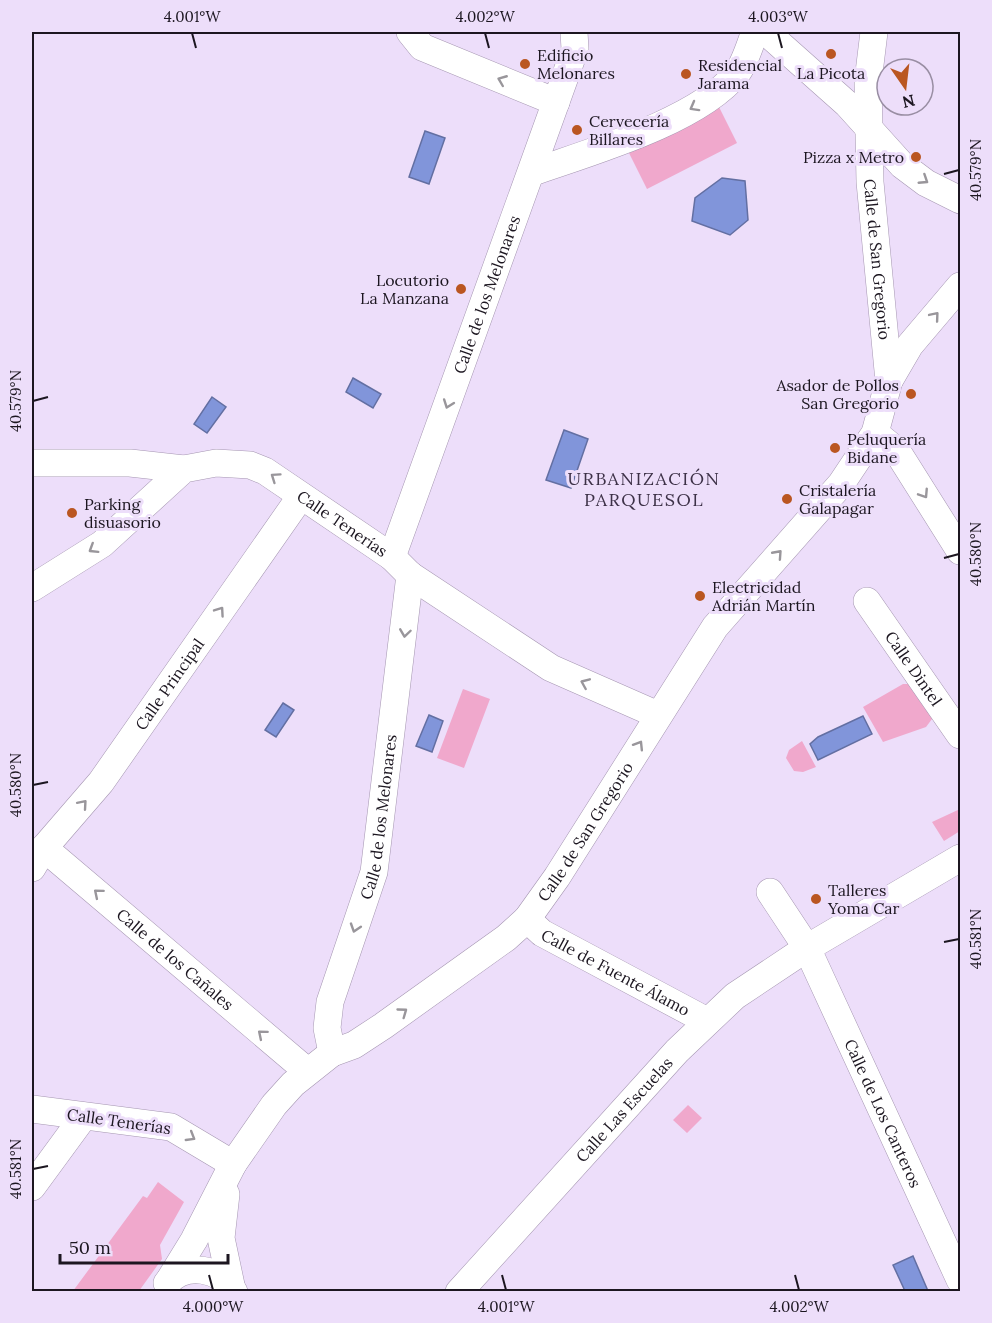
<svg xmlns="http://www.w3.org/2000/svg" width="992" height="1323" viewBox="0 0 992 1323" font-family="Lora,serif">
  <rect width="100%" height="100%" fill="#eddefa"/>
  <path fill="#f0a8cc" d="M 719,107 L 737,143 L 647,189 L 629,153 Z
    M 903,684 L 912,684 L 935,715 L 926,727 L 883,742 L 863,707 Z
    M 463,689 L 490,699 L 464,768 L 437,758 Z
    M 802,741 L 816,767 L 803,772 L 794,771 L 786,758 L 789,750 Z
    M 960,809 L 960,831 L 944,841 L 932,822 Z
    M 688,1105 L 702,1118 L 687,1133 L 673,1120 Z
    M 158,1182 L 184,1202 L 160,1245 L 162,1259 L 139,1291 L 73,1291 L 143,1196 L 147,1198 Z"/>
  <path fill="#8195da" stroke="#636fa2" stroke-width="1.5" d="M 425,131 L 445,138 L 429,184 L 409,177 Z
    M 722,178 L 745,181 L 748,220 L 730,235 L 692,221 L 695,198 Z
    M 353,378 L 381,394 L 373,408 L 346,392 Z
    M 212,397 L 226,407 L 207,433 L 194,424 Z
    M 564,430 L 588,439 L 571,488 L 546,480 Z
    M 283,703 L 294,710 L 276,737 L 265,730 Z
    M 429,715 L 443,721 L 432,752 L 416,746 Z
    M 863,716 L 872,734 L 818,760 L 810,744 L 818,737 Z
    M 913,1256 L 928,1291 L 905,1291 L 893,1265 Z"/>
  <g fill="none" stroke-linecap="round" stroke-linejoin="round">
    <g stroke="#a596b1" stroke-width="28">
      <g id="street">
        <path d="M 410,32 L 422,47 L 556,102"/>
        <path d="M 766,32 L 847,104 L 902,165 L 926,183 L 960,200"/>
        <path id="s1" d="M 874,32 L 868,81 L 870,182 L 889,381"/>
        <path d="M 533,172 C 590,152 699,121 737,73 C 745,63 750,44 755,32"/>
        <path d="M 875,433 L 897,451 L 960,551"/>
        <path d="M 32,463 L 130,463 L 184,469"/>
        <path id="s2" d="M 392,557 L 575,49 L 574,32"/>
        <path id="s3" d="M 32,588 L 102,544 L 184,469 L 216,463 L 250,465 L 265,471 L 392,557 L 410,575 L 551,668 L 658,715"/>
        <path id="s4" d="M 867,601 L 960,735"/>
        <path id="s5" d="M 44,848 L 307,1071"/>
        <path id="s6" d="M 32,868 L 44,848 L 101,782 L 301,496"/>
        <path id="s7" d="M 770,892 L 807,948 L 960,1280"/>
        <path id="s8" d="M 527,919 L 542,933 L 707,1021"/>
        <path id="s9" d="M 332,1053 L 327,1028 L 330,1002 L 374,872 L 410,575"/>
        <path d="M 32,1109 L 171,1127 L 233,1164"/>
        <path d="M 32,1187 L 84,1116"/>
        <path d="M 226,1194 L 221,1238 L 231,1285"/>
        <path id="s10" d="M 170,1279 L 194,1240 L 233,1164 L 274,1105 L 293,1084 L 332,1053 L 354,1045 L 383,1026 L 506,938 L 527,919 L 557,877 L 715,627 L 841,484 L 875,433 L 889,381 L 910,345 L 960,286"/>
        <path d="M 167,1283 C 185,1262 221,1267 234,1292"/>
        <path id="s11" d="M 459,1292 L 677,1051 L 735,996 L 807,948 L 960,858"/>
      </g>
    </g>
    <use href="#street" stroke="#fff" stroke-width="27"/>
  </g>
  <defs><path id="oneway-chevron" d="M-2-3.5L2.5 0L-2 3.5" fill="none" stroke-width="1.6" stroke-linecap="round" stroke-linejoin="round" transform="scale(1.5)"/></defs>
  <g stroke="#99969b">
    <use href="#oneway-chevron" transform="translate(502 80) rotate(-158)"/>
    <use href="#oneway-chevron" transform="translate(694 107) rotate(151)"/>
    <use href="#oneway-chevron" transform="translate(924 180) rotate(33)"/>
    <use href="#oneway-chevron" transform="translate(935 316) rotate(-50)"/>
    <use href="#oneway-chevron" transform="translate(448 404) rotate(110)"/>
    <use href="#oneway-chevron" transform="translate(275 477) rotate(-145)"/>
    <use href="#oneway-chevron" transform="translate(924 494) rotate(57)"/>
    <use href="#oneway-chevron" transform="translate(93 549) rotate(148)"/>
    <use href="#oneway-chevron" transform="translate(778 554) rotate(-48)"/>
    <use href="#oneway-chevron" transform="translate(220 611) rotate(-55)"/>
    <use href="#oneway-chevron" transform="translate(405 633) rotate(98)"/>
    <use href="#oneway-chevron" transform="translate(585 683) rotate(-157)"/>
    <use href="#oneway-chevron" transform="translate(639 745) rotate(-58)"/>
    <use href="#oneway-chevron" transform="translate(83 804) rotate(-49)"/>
    <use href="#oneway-chevron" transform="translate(98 893) rotate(-140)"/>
    <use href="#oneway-chevron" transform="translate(355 928) rotate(108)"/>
    <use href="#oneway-chevron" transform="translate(403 1012) rotate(-36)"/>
    <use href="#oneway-chevron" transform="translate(262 1034) rotate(-140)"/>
    <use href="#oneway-chevron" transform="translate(191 1137) rotate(31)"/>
  </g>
  <path fill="none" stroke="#1c1620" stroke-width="2" d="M 192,33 L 196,48M 485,33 L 489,48M 778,33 L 782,48M 944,174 L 959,170M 33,401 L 48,397M 944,558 L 959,554M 33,785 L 48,782M 944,942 L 959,939M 33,1169 L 48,1166M 209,1275 L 213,1290M 502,1275 L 506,1290M 795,1275 L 799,1290"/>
  <g fill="#ba5621" stroke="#eddefa" stroke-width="2">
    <circle cx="831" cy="54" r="6"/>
    <circle cx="525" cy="64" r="6"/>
    <circle cx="686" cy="74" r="6"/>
    <circle cx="577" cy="130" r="6"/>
    <circle cx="916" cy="157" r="6"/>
    <circle cx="461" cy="289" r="6"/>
    <circle cx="911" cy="394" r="6"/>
    <circle cx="835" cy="448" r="6"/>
    <circle cx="787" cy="499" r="6"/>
    <circle cx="72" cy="513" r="6"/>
    <circle cx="700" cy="596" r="6"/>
    <circle cx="816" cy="899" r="6"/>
  </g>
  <g text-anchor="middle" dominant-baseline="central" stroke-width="6" stroke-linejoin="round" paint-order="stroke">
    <g font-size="16" fill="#1c1620" stroke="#eddefa" text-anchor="start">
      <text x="537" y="55">Edificio<tspan x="537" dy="18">Melonares</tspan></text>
      <text x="698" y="65">Residencial<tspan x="698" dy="18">Jarama</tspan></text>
      <text x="831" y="73" text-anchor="middle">La Picota</text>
      <text x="589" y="121">Cervecería<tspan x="589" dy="18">Billares</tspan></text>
      <text x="904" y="157" text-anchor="end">Pizza x Metro</text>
      <text x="449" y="280" text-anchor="end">Locutorio<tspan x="449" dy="18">La Manzana</tspan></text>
      <text x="899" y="385" text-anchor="end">Asador de Pollos<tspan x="899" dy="18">San Gregorio</tspan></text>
      <text x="847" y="439">Peluquería<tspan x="847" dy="18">Bidane</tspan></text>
      <text x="799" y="490">Cristalería<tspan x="799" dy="18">Galapagar</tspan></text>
      <text x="84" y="504">Parking<tspan x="84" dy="18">disuasorio</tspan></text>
      <text x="712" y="587">Electricidad<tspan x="712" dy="18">Adrián Martín</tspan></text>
      <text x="828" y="890">Talleres<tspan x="828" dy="18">Yoma Car</tspan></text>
    </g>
    <g font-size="16" fill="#1c1620" stroke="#eddefa">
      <text stroke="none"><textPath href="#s1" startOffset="228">Calle de San Gregorio</textPath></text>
      <text stroke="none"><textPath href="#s2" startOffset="279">Calle de los Melonares</textPath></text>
      <text stroke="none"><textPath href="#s3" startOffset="370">Calle Tenerías</textPath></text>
      <text stroke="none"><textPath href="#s4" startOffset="82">Calle Dintel</textPath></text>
      <text stroke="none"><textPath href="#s6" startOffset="230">Calle Principal</textPath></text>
      <text stroke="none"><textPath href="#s9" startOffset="244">Calle de los Melonares</textPath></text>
      <text stroke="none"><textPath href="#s10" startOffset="624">Calle de San Gregorio</textPath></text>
      <text stroke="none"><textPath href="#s5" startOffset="172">Calle de los Cañales</textPath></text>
      <text stroke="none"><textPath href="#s8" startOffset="104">Calle de Fuente Álamo</textPath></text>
      <text stroke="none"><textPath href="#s11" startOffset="246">Calle Las Escuelas</textPath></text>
      <text stroke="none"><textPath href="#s7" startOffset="249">Calle de Los Canteros</textPath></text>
      <text transform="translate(119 1121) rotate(8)">Calle Tenerías</text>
    </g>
    <g font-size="18" letter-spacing="1.5" fill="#3d3147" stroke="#eddefa">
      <text x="644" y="478">URBANIZACIÓN<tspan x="644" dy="21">PARQUESOL</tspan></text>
    </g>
  </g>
  <rect width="992" height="1323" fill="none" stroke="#eddefa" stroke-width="66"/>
  <g transform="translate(905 87) rotate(166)"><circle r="28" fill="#eddefa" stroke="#998ea3" stroke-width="1.5"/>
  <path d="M0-4.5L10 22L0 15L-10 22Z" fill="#ba5621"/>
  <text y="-9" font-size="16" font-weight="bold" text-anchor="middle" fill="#1c1620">N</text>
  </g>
  <path d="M60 1254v9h168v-9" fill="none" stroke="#1c1620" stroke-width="3"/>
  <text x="69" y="1254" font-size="18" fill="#1c1620" stroke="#eddefa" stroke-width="4.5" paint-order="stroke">50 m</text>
  <rect x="33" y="33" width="926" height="1257" fill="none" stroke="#1c1620" stroke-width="2"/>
  <g font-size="15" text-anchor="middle" fill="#1c1620">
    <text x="192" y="22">4.001°W</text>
    <text x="485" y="22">4.002°W</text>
    <text x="778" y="22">4.003°W</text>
    <text transform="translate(976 170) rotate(-90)" y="5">40.579°N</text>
    <text transform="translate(16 401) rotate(-90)" y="5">40.579°N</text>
    <text transform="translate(976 554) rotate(-90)" y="5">40.580°N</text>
    <text transform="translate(16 785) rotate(-90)" y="5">40.580°N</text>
    <text transform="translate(976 939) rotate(-90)" y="5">40.581°N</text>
    <text transform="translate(16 1169) rotate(-90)" y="5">40.581°N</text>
    <text x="213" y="1312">4.000°W</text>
    <text x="506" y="1312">4.001°W</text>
    <text x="799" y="1312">4.002°W</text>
  </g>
</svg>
